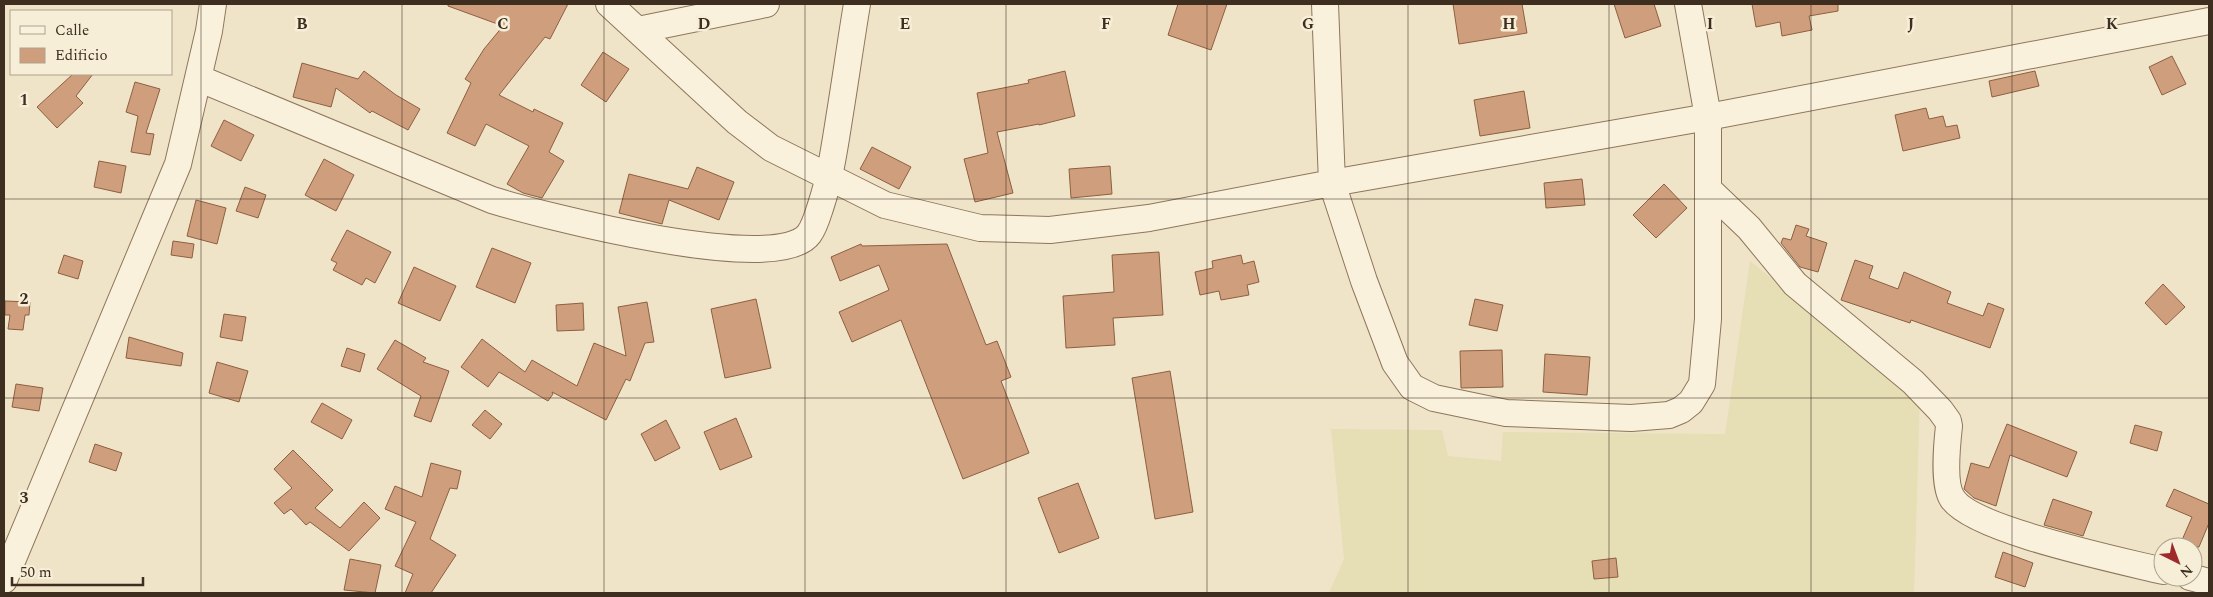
<svg xmlns="http://www.w3.org/2000/svg" width="2213" height="597" viewBox="0 0 2213 597" font-family="Spectral,serif">
  <rect width="100%" height="100%" fill="#f0e4c8"/>
  <path fill="#e6deb5" d="M 1750,261 L 1920,397 L 1914,593 L 1329,593 L 1344,559 L 1331,429 L 1442,430 L 1448,456 L 1501,461 L 1503,432 L 1725,434 Z"/>
  <path fill="#cf9f7d" stroke="#8d5f41" d="M 448,4 L 568,4 L 550,39 L 545,37 L 499,95 L 533,112 L 534,109 L 563,123 L 549,152 L 564,161 L 542,198 L 523,193 L 507,184 L 529,146 L 486,124 L 475,146 L 447,133 L 471,83 L 465,79 L 484,49 L 503,26 L 448,6 Z
    M 1178,4 L 1227,4 L 1211,50 L 1168,35 Z
    M 1453,4 L 1522,4 L 1527,33 L 1459,44 Z
    M 1614,4 L 1654,4 L 1661,26 L 1625,38 Z
    M 1752,4 L 1838,4 L 1838,11 L 1809,16 L 1812,30 L 1782,36 L 1780,22 L 1756,27 Z
    M 603,52 L 629,69 L 606,102 L 581,85 Z
    M 2172,56 L 2186,84 L 2162,95 L 2149,67 Z
    M 302,63 L 358,79 L 364,71 L 396,95 L 420,109 L 408,130 L 372,111 L 370,113 L 336,88 L 331,107 L 293,97 Z
    M 1065,71 L 1075,116 L 1039,125 L 1039,124 L 997,132 L 1013,193 L 975,202 L 964,159 L 988,153 L 977,93 L 1029,83 L 1028,80 Z
    M 2035,71 L 2039,86 L 1992,97 L 1989,81 Z
    M 73,74 L 93,74 L 76,96 L 83,103 L 57,128 L 37,107 Z
    M 135,82 L 160,89 L 146,133 L 154,134 L 150,155 L 131,152 L 138,116 L 126,112 Z
    M 1524,91 L 1530,128 L 1480,136 L 1474,100 Z
    M 1926,108 L 1929,119 L 1943,116 L 1946,127 L 1957,125 L 1960,138 L 1903,151 L 1895,115 Z
    M 224,120 L 254,135 L 241,161 L 211,146 Z
    M 872,147 L 911,167 L 899,189 L 860,169 Z
    M 324,159 L 354,175 L 336,211 L 305,195 Z
    M 99,161 L 126,166 L 121,193 L 94,187 Z
    M 1110,166 L 1112,194 L 1071,198 L 1069,169 Z
    M 697,167 L 734,182 L 719,220 L 669,200 L 662,224 L 619,213 L 629,174 L 688,189 Z
    M 1582,179 L 1585,205 L 1546,208 L 1544,183 Z
    M 1664,184 L 1687,208 L 1656,238 L 1633,215 Z
    M 245,187 L 266,195 L 258,218 L 236,211 Z
    M 196,200 L 226,208 L 217,244 L 187,236 Z
    M 1796,225 L 1809,229 L 1806,236 L 1827,243 L 1818,272 L 1800,267 L 1781,243 L 1783,238 L 1791,240 Z
    M 347,230 L 391,252 L 375,283 L 366,278 L 362,285 L 333,270 L 337,263 L 331,260 Z
    M 173,241 L 194,244 L 192,258 L 171,255 Z
    M 861,244 L 862,246 L 947,244 L 986,345 L 997,341 L 1011,377 L 1001,381 L 1029,453 L 963,479 L 901,320 L 852,342 L 839,312 L 889,290 L 879,265 L 840,281 L 831,257 Z
    M 492,248 L 531,263 L 515,303 L 476,287 Z
    M 1159,252 L 1163,315 L 1113,318 L 1115,345 L 1066,348 L 1063,296 L 1114,292 L 1112,255 Z
    M 64,255 L 83,261 L 78,279 L 58,273 Z
    M 1241,255 L 1243,264 L 1254,261 L 1259,282 L 1247,285 L 1249,295 L 1221,300 L 1219,291 L 1200,295 L 1195,272 L 1213,268 L 1212,261 Z
    M 1855,260 L 1873,266 L 1869,278 L 1898,289 L 1904,272 L 1951,292 L 1947,303 L 1983,316 L 1988,303 L 2004,309 L 1990,348 L 1911,320 L 1910,323 L 1841,300 Z
    M 414,267 L 456,286 L 440,321 L 398,303 Z
    M 2163,284 L 2185,307 L 2166,325 L 2145,303 Z
    M 756,299 L 771,368 L 725,378 L 711,309 Z
    M 1475,299 L 1503,305 L 1497,331 L 1469,325 Z
    M 5,301 L 30,302 L 29,315 L 25,315 L 23,330 L 8,329 L 10,315 L 5,315 Z
    M 647,302 L 654,342 L 645,343 L 630,381 L 626,379 L 606,420 L 552,392 L 553,394 L 548,401 L 499,372 L 488,387 L 461,367 L 482,339 L 525,372 L 532,360 L 577,386 L 594,343 L 626,356 L 618,307 Z
    M 583,303 L 584,330 L 557,331 L 556,305 Z
    M 224,314 L 246,317 L 242,341 L 220,337 Z
    M 129,337 L 183,353 L 181,366 L 126,358 Z
    M 395,340 L 426,358 L 423,362 L 449,371 L 431,422 L 414,416 L 421,396 L 377,369 Z
    M 347,348 L 365,354 L 360,372 L 341,366 Z
    M 1502,350 L 1503,387 L 1461,388 L 1460,351 Z
    M 1545,354 L 1590,357 L 1587,395 L 1543,392 Z
    M 217,362 L 248,371 L 239,402 L 209,393 Z
    M 1170,371 L 1193,512 L 1155,519 L 1132,378 Z
    M 16,384 L 43,388 L 39,411 L 12,407 Z
    M 322,403 L 352,420 L 342,439 L 311,422 Z
    M 485,410 L 502,424 L 490,439 L 472,425 Z
    M 736,418 L 752,457 L 720,470 L 704,432 Z
    M 666,420 L 680,448 L 655,461 L 641,434 Z
    M 2007,424 L 2077,452 L 2067,477 L 2010,455 L 1996,506 L 1974,498 L 1964,489 L 1971,463 L 1989,468 Z
    M 2135,425 L 2162,432 L 2157,451 L 2130,443 Z
    M 95,444 L 122,453 L 116,471 L 89,462 Z
    M 293,450 L 333,490 L 315,508 L 340,528 L 364,502 L 380,518 L 349,551 L 310,522 L 306,525 L 291,509 L 284,514 L 274,503 L 292,488 L 274,469 Z
    M 431,463 L 461,471 L 457,489 L 450,488 L 430,539 L 456,555 L 431,593 L 405,593 L 413,574 L 395,566 L 416,522 L 385,509 L 395,486 L 422,497 Z
    M 1078,483 L 1099,538 L 1059,553 L 1038,498 Z
    M 2174,489 L 2209,504 L 2209,523 L 2199,547 L 2179,547 L 2192,517 L 2166,506 Z
    M 2053,499 L 2092,512 L 2083,536 L 2044,525 Z
    M 2003,552 L 2033,563 L 2025,587 L 1995,577 Z
    M 1616,558 L 1618,577 L 1594,579 L 1592,561 Z
    M 350,559 L 381,565 L 375,593 L 344,590 Z"/>
  <g fill="none" stroke-linecap="round" stroke-linejoin="round">
    <g stroke="#8d765c" stroke-width="28">
      <path id="minor" d="M 609,4 L 737,122 L 771,148 L 885,205 L 980,228 L 1050,230 L 1149,218 L 1332,183 L 1708,117 L 2209,21
        M 1325,4 L 1332,183 L 1364,281 L 1395,363 L 1412,387 L 1434,398 L 1506,413 L 1631,418 L 1669,415 L 1681,410 L 1691,402 L 1702,384 L 1708,319 L 1708,117 L 1688,4
        M 638,30 L 766,4
        M 198,78 L 492,200 C 541,215 778,277 809,234 C 815,226 818,214 821,205 C 831,175 835,144 840,113 C 846,76 851,40 857,4
        M 1708,189 L 1749,228 L 1795,284 L 1913,382 L 1940,410 L 1948,421 L 1949,426 C 1947,444 1943,484 1952,498 C 1971,530 2123,561 2163,571
        M 2190,577 L 2209,582
        M 4,580 L 178,164 L 209,31 L 213,4"/>
    </g>
    <use href="#minor" stroke="#faf1dc" stroke-width="26"/>
  </g>
  <path fill="none" stroke="#3d2e20" stroke-width="1" stroke-opacity="0.55" d="M 201,4 L 201,593M 402,4 L 402,593M 604,4 L 604,593M 805,4 L 805,593M 1006,4 L 1006,593M 1207,4 L 1207,593M 1408,4 L 1408,593M 1609,4 L 1609,593M 1811,4 L 1811,593M 2012,4 L 2012,593M 4,199 L 2209,199M 4,398 L 2209,398"/>
  <g font-size="16" text-anchor="middle" font-weight="bold" fill="#3d2e20" stroke="#f7eed8" stroke-width="5" stroke-linejoin="round" paint-order="stroke">
    <text x="302" y="29">B</text>
    <text x="503" y="29">C</text>
    <text x="704" y="29">D</text>
    <text x="905" y="29">E</text>
    <text x="1106" y="29">F</text>
    <text x="1308" y="29">G</text>
    <text x="1509" y="29">H</text>
    <text x="1710" y="29">I</text>
    <text x="1911" y="29">J</text>
    <text x="2112" y="29">K</text>
    <text x="24" y="105">1</text>
    <text x="24" y="304">2</text>
    <text x="24" y="503">3</text>
  </g>
  <rect width="2213" height="597" fill="none" stroke="#3d2e20" stroke-width="10"/>
  <rect x="10" y="10" width="162" height="65" fill="#f7eed8" stroke="#ada18e"/>
  <rect x="20" y="26" width="25" height="8" fill="#faf1dc" stroke="#ada18e"/>
  <text x="55" y="35" font-size="15" fill="#3d2e20">Calle</text>
  <rect x="20" y="48" width="25" height="15" fill="#cf9f7d" stroke="#ada18e"/>
  <text x="55" y="60" font-size="15" fill="#3d2e20">Edificio</text>
  <g transform="translate(2178 562) rotate(138)"><circle r="24" fill="#f7eed8" stroke="#ada18e"/>
  <path d="M0-4L9 19L0 12L-9 19Z" fill="#9e2a2b"/>
  <text y="-8" font-size="14" font-weight="bold" text-anchor="middle" fill="#3d2e20">N</text>
  </g>
  <path d="M12 577v8h131v-8" fill="none" stroke="#3d2e20" stroke-width="2.5"/>
  <text x="20" y="577" font-size="15" fill="#3d2e20" stroke="#f7eed8" stroke-width="4" paint-order="stroke">50 m</text>
</svg>
